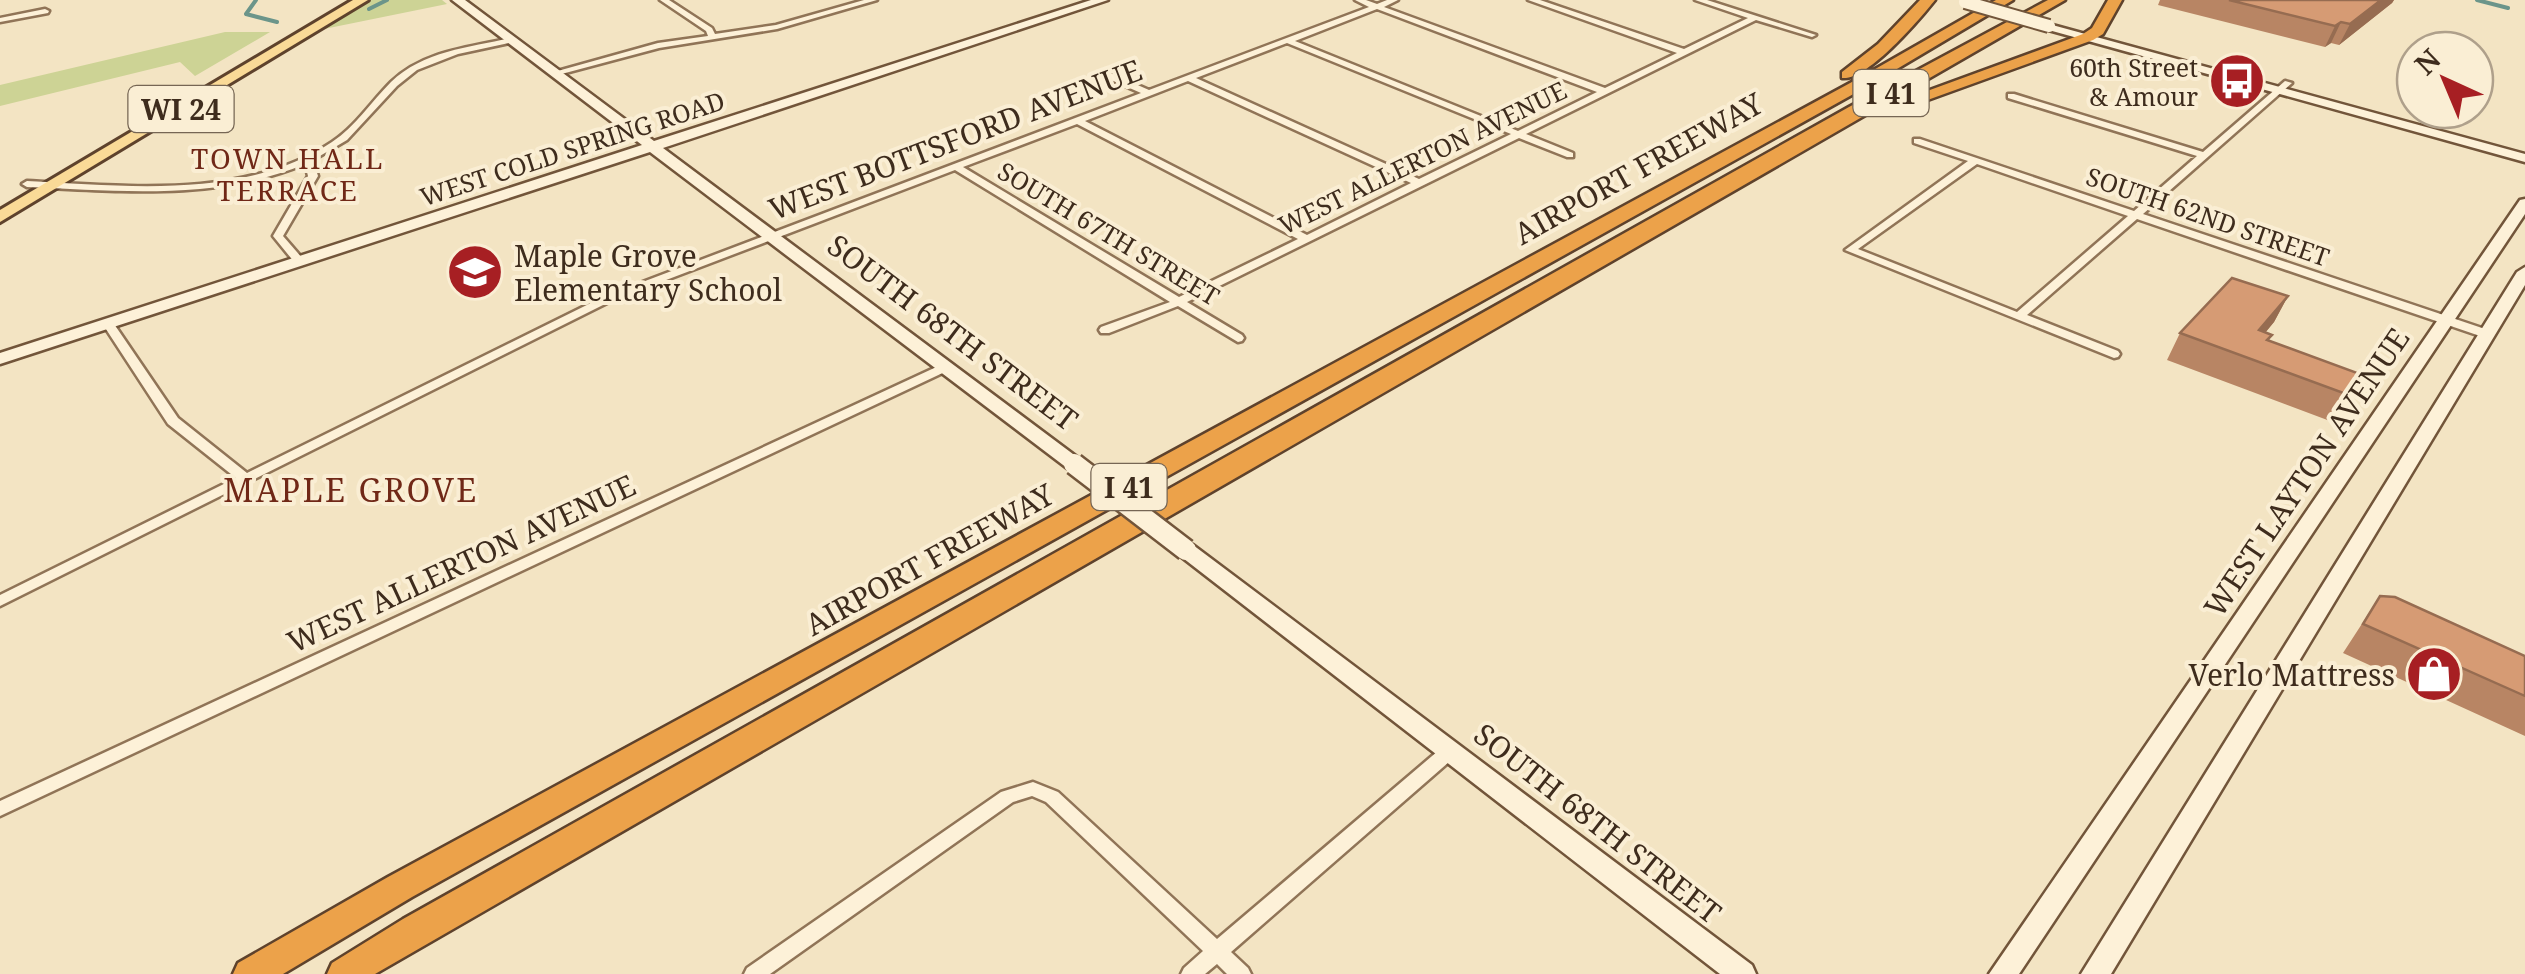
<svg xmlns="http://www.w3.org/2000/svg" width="2525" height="974" viewBox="0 0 2525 974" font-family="'Noto Serif',serif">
  <rect width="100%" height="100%" fill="#f3e4c3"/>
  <path fill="#cdd395" d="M 371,0 L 442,0 L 447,4 L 324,29 Z
    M 225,32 L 270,32 L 195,76 L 180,62 L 0,106 L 0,85 Z"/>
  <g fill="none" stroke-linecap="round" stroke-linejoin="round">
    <path stroke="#6b958a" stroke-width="4" d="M 256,0 L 246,14 L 277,22
      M 2477,0 L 2508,8
      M 369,9 L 387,0"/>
    <g stroke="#907457" stroke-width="5">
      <path id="street" d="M 660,0 L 669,0 L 712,28 L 715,34 L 776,25 L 864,0 L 877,0 L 777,29 L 659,48 L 554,76 L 554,72 L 658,43 L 708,36 L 706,31 Z
        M 1355,0 L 1366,0 L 1377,4 L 1387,0 L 1398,0 L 1384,7 L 1605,88 L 1677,53 L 1528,0 L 1540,0 L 1684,49 L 1748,18 L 1695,0 L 1707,0 L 1816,35 L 1812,37 L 1756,20 L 1526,134 L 1573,153 L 1573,157 L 1567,157 L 1519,138 L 1187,302 L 1242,335 L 1244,338 L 1242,341 L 1238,342 L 1178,306 L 1109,333 L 1101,333 L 1099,330 L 1101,327 L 1170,302 L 955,170 L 611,301 L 0,606 L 0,595 L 236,478 L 168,424 L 102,323 L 104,321 L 112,321 L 178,418 L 247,473 L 603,297 L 1141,93 L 1102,76 L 1102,72 L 1108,72 L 1149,90 L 1369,7 ZM 1377,9 L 1597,92 L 1518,131 L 1295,41 ZM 1287,43 L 1511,134 L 1419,179 L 1196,78 ZM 1188,81 L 1411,183 L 1307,235 L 1085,121 ZM 1077,124 L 1298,239 L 1179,297 L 963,167 Z
        M 45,9 L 49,11 L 48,13 L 0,22 L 0,18 Z
        M 511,38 L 515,40 L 514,42 L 458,54 L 417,70 L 397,86 L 347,140 L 313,160 L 318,176 L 283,236 L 303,259 L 303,263 L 295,263 L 273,236 L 308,176 L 305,164 C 217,201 120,191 27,187 L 22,184 L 27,181 C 127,186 245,200 332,142 C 356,126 371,102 391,82 C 423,51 470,47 511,38 Z
        M 2285,81 L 2292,83 L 2143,214 L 2488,330 L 2490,333 L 2488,336 L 2480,336 L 2137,219 L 2027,315 L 2118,351 L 2120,354 L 2118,357 L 2114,358 L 1845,250 L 1968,161 L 1914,143 L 1914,139 L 1920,139 L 2134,211 L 2197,156 L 2008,98 L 2008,94 L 2014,94 L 2203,152 ZM 1977,164 L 2128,216 L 2017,312 L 1858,249 Z
        M 945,363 L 951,367 L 949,370 L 0,816 L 0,801 Z
        M 1451,743 L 1457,745 L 1459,750 L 1457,755 L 1231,952 L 1248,968 L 1251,974 L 1227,974 L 1217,964 L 1205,974 L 1181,974 L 1184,968 L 1203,951 L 1046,802 L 1032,796 L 1013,802 L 770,974 L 744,974 L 747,968 L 1001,792 L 1033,782 L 1058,792 L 1217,939 L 1445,745 Z"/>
    </g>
    <g stroke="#72553a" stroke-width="5">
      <path id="secondary" d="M 452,0 L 465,0 L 654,141 L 1091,0 L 1108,0 L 663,148 L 1081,460 L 1084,464 L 1081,468 L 1067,468 L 650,152 L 0,364 L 0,353 L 642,145 Z
        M 2045,23 L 2525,154 L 2525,162 L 2045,29 Z
        M 2525,199 L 2525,214 L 2019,974 L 1989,974 L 2520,200 Z
        M 2525,267 L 2525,285 L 2111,974 L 2081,974 L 2517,272 Z
        M 1186,543 L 1193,545 L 1752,965 L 1756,974 L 1720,974 L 1179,555 L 1175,550 L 1179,545 Z"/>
    </g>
    <g stroke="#5e422c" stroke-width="6">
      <path id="primary" d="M 353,0 L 368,0 L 0,222 L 0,210 Z"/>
    </g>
    <g stroke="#5e422c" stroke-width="5">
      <path id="highway" d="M 1920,0 L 1935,0 C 1919,20 1867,81 1842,78 L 1842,72 L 1878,44 Z
        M 1996,0 L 2013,0 L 1875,82 L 412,897 L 283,974 L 233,974 L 238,963 L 388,877 L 1863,76 Z
        M 2048,0 L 2065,0 L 375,974 L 327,974 L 332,963 L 403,919 L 1849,107 Z
        M 2108,0 L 2122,0 L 2103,34 L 2093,40 L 1911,106 L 1897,102 L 2083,34 L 2092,28 Z"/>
    </g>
    <use href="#street" fill="#fdf1d8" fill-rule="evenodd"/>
    <use href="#secondary" fill="#fdf1d8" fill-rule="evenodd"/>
    <use href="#primary" fill="#fada97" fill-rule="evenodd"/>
    <use href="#highway" fill="#eca24a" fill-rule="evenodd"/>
    <g stroke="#72553a" stroke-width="16" stroke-linecap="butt">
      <path id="secondary-bridge-far1" d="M 1965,2 L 2049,26"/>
    </g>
    <g stroke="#72553a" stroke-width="25" stroke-linecap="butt">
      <path id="secondary-bridge" d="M 1074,464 L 1186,550"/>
    </g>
    <use href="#secondary-bridge-far1" stroke="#fdf1d8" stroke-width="12"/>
    <use href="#secondary-bridge" stroke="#fdf1d8" stroke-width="20"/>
  </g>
  <path fill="#b88564" d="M 2160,0 L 2394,0 L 2392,3 L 2339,45 L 2331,43 L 2325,47 L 2158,5 Z
    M 2288,296 L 2274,322 L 2265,333 L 2272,335 L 2268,341 L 2360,374 L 2344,401 L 2330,421 L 2167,360 L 2180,333 Z
    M 2380,596 L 2525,656 L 2525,736 L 2343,653 Z"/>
  <path fill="#966c51" d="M 2381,0 L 2394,0 L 2392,3 L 2339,45 L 2350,24 Z
    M 2341,22 L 2331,43 L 2325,47 L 2335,26 Z
    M 2288,296 L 2274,322 L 2245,357 L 2259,330 Z
    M 2360,374 L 2344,401 L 2330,421 L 2346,394 Z"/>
  <path fill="#d69b74" stroke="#966c51" stroke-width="2.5" d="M 2229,0 L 2381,0 L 2350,24 L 2341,22 L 2335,26 Z
    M 2232,278 L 2288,296 L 2259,330 L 2272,335 L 2267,340 L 2360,374 L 2346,394 L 2180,333 Z
    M 2380,596 L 2395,597 L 2525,656 L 2525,696 L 2363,624 Z"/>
  <defs>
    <g id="bus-disc" transform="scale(2.875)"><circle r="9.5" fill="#a71f23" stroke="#faeed4"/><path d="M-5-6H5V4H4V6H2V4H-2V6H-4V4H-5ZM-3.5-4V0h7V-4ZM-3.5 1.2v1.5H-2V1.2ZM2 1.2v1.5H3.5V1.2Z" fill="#fff"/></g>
    <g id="school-disc" transform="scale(2.875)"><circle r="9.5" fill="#a71f23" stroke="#faeed4"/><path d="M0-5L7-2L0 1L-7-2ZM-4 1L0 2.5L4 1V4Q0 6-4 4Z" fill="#fff"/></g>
    <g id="shop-disc" transform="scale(2.875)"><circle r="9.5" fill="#a71f23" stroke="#faeed4"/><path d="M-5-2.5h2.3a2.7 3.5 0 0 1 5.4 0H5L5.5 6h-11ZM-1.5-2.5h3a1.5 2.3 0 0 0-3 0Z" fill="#fff"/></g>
  </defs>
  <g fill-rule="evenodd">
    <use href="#bus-disc" x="2237" y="81"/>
    <use href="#school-disc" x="475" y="272"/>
    <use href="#shop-disc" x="2434" y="674"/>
  </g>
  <g text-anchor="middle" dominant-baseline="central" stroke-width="8" stroke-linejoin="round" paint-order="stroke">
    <g font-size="25" fill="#3e2c1d" stroke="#faeed4" text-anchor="end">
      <text x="2198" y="67">60th Street<tspan x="2198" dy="29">&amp; Amour</tspan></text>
    </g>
    <g font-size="25" fill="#3e2c1d" stroke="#faeed4">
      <text transform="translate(572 148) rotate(-18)">WEST COLD SPRING ROAD</text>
      <text transform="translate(1422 157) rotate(-26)">WEST ALLERTON AVENUE</text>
      <text transform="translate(2208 216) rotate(19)">SOUTH 62ND STREET</text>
      <text transform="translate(1109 233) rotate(31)">SOUTH 67TH STREET</text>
    </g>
    <g fill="#faeed4" stroke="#766654" stroke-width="2.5">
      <rect x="1853.5" y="70" width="75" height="46" rx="8"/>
      <rect x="128.5" y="86" width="105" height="46" rx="8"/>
      <rect x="1091.5" y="464" width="75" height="46" rx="8"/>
    </g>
    <g font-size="28" font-weight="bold" fill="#3e2c1d">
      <text x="1891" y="93">I 41</text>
      <text x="181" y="109">WI 24</text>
      <text x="1129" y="487">I 41</text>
    </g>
    <g font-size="28" letter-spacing="2.5" fill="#702817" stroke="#faeed4">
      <text x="288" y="158">TOWN HALL<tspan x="288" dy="32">TERRACE</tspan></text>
    </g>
    <g font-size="30" fill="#3e2c1d" stroke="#faeed4">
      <text transform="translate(955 139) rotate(-21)">WEST BOTTSFORD AVENUE</text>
      <text transform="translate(1638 168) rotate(-29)">AIRPORT FREEWAY</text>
      <text transform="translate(953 332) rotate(37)">SOUTH 68TH STREET</text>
      <text transform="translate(2306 472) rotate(-56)">WEST LAYTON AVENUE</text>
      <text transform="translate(929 559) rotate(-29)">AIRPORT FREEWAY</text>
      <text transform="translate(461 563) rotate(-25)">WEST ALLERTON AVENUE</text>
      <text transform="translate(1598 823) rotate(38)">SOUTH 68TH STREET</text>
    </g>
    <g font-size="30" fill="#3e2c1d" stroke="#faeed4" text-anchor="start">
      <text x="514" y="255">Maple Grove<tspan x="514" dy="34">Elementary School</tspan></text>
      <text x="2395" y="674" text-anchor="end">Verlo Mattress</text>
    </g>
    <g font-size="32" letter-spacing="2.5" fill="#702817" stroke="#faeed4">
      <text x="351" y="489">MAPLE GROVE</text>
    </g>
  </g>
  <g transform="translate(2445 80) rotate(316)"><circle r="48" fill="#faeed4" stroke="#afa08b" stroke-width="2.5"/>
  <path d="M0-8L18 38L0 25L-18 38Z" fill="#a71f23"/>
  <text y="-15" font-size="28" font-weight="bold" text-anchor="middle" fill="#3e2c1d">N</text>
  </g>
</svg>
